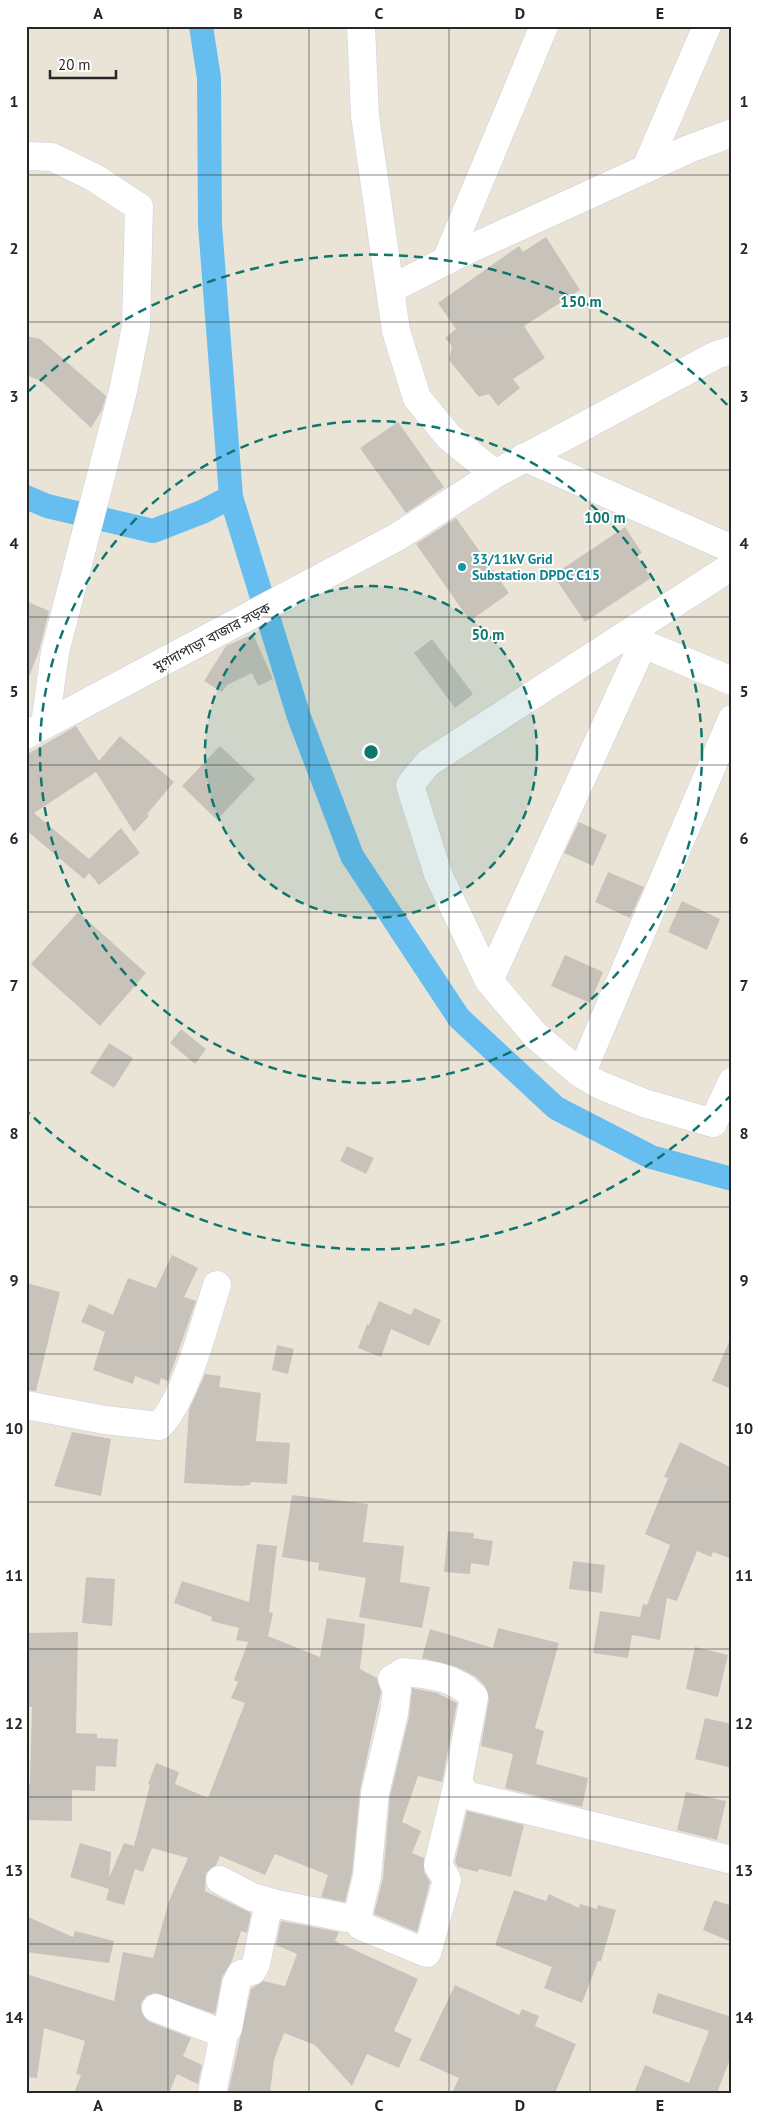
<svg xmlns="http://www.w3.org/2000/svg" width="758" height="2119" viewBox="0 0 758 2119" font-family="'PT Sans','Noto Sans Bengali',sans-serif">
  <rect width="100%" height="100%" fill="#eae4d7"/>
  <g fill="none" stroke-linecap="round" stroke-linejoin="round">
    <path stroke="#66bef0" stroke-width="24" d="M 201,26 L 209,78 L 210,225 L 231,497 L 299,717 L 352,856 L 459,1018 L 556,1108 L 651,1157 L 732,1179
      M 26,497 L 47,506 L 153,531 L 202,512 L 231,497"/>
  </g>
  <path fill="#c8c3ba" d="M 546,237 L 580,290 L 524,326 L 545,358 L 513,379 L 520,388 L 498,406 L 489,394 L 479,397 L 449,360 L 452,346 L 445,338 L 456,329 L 438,303 L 519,246 L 523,252 Z
    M 26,336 L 40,339 L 106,396 L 102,410 L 91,428 L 41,381 L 26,375 Z
    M 398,422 L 444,487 L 406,513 L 360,448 Z
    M 456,518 L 509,593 L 470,621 L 416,544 Z
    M 625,527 L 642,553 L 637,556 L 651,578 L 585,622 L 553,575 Z
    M 26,601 L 49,611 L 39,651 L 27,682 Z
    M 253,634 L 273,679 L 258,686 L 252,673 L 227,685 L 222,692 L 204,681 L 226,646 Z
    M 432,639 L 473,694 L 455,708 L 414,653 Z
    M 76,726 L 99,761 L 120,736 L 174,782 L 147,814 L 149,816 L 134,832 L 96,772 L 34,813 L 89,859 L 121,828 L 140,853 L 99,885 L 89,873 L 84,879 L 26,830 L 26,755 Z
    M 220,746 L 255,779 L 217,820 L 182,786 Z
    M 579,822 L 607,835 L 593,866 L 564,853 Z
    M 608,872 L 644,887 L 630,918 L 595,902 Z
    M 682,901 L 720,919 L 707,950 L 668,932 Z
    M 78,912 L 146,973 L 100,1026 L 31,964 Z
    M 565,955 L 603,972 L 590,1003 L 551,986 Z
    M 181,1029 L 206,1049 L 195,1064 L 170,1043 Z
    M 109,1043 L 133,1058 L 114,1088 L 90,1073 Z
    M 347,1146 L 374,1158 L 366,1174 L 340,1161 Z
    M 172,1255 L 198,1268 L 184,1297 L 196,1301 L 168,1381 L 161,1378 L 159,1385 L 135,1376 L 133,1384 L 93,1370 L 105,1332 L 81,1322 L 89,1304 L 113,1315 L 128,1278 L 156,1288 Z
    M 26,1283 L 60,1292 L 36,1391 L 26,1390 Z
    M 379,1301 L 411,1315 L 414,1308 L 441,1320 L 429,1346 L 391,1329 L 381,1357 L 358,1348 L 367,1324 L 369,1325 Z
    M 732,1335 L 732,1389 L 712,1381 Z
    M 277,1345 L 294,1349 L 288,1374 L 272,1370 Z
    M 205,1374 L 221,1376 L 219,1387 L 261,1393 L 256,1441 L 290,1443 L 287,1484 L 251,1482 L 250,1485 L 242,1486 L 184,1483 L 189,1410 Z
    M 72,1432 L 111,1439 L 101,1496 L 54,1486 Z
    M 680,1442 L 732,1468 L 732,1559 L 713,1552 L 711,1557 L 697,1551 L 677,1601 L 667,1598 L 660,1640 L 632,1635 L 628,1658 L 593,1653 L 600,1611 L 640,1617 L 643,1604 L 647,1605 L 670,1545 L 645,1534 L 668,1478 L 664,1477 Z
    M 292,1495 L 368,1504 L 363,1542 L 404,1546 L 400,1582 L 430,1587 L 422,1628 L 359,1617 L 366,1578 L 318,1570 L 319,1563 L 282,1557 Z
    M 448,1531 L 474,1533 L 473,1538 L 493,1541 L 489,1566 L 471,1563 L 470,1574 L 444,1572 Z
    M 257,1544 L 277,1546 L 269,1612 L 273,1613 L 268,1636 L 320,1657 L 327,1618 L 365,1624 L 360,1669 L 377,1678 L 381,1692 L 360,1790 L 352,1873 L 345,1902 L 321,1897 L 328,1875 L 275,1854 L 265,1875 L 220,1856 L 216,1865 L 206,1873 L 205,1891 L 251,1913 L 247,1933 L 241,1931 L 232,1961 L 222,1977 L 215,2014 L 154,1993 L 146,1996 L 141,2003 L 141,2010 L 144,2017 L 150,2022 L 191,2038 L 183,2056 L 202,2065 L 198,2084 L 177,2074 L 169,2093 L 74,2093 L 81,2075 L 76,2074 L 85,2041 L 44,2028 L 37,2078 L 26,2077 L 26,1974 L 114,2001 L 123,1952 L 153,1958 L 169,1901 L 188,1858 L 152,1848 L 143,1872 L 135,1869 L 124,1905 L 106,1900 L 109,1889 L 70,1877 L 80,1843 L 111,1852 L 109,1878 L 124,1843 L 134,1846 L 150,1785 L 148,1784 L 156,1763 L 179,1772 L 175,1784 L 208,1798 L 245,1703 L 231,1698 L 238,1682 L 234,1680 L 248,1642 L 236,1640 L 239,1628 L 211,1621 L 212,1617 L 174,1603 L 182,1581 L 249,1602 Z
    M 573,1561 L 605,1565 L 602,1593 L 569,1589 Z
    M 86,1577 L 115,1579 L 112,1626 L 82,1623 Z
    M 498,1628 L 559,1643 L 535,1728 L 544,1731 L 536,1764 L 588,1778 L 582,1807 L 505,1788 L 513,1754 L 481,1746 L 489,1699 L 485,1686 L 476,1677 L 457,1667 L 422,1658 L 430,1629 L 493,1648 Z
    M 78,1632 L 76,1733 L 97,1734 L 97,1738 L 118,1739 L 116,1767 L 96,1766 L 95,1791 L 72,1790 L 72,1821 L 26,1820 L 27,1785 L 30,1785 L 32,1707 L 26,1707 L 27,1633 Z
    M 695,1647 L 728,1655 L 718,1697 L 686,1689 Z
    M 412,1688 L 437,1693 L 457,1703 L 442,1782 L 418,1776 L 402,1822 L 421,1831 L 412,1853 L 424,1858 L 424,1872 L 430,1882 L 417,1932 L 374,1914 L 383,1878 L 390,1796 L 409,1717 Z
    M 705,1718 L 732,1724 L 732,1768 L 695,1759 Z
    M 686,1792 L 726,1801 L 717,1840 L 677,1830 Z
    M 467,1811 L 524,1825 L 511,1877 L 479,1869 L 478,1872 L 458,1867 L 455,1862 Z
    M 514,1890 L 546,1901 L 549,1894 L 579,1908 L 580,1904 L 597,1909 L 598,1905 L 616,1910 L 601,1961 L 598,1961 L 582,2003 L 544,1988 L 552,1967 L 495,1945 Z
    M 714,1900 L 732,1906 L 732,1942 L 703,1930 Z
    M 26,1916 L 73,1937 L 75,1931 L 114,1941 L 109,1963 L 26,1952 Z
    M 281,1921 L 339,1932 L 335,1941 L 418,1979 L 394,2031 L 412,2039 L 399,2068 L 367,2054 L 352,2086 L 315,2045 L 284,2033 L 274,2060 L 270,2093 L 228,2093 L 251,1989 L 263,1981 L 285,1986 L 297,1954 L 276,1945 Z
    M 455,1985 L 519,2015 L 522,2009 L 539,2016 L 535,2026 L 576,2044 L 555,2093 L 452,2093 L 459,2078 L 419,2060 Z
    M 658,1993 L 732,2017 L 732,2054 L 717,2093 L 634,2093 L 645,2065 L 689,2083 L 709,2031 L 652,2013 Z"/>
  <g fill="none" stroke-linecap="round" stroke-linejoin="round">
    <g stroke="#cdcee1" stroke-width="29">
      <path id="minor" d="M 361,26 L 365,116 L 396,331 L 417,398 L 449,437 L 495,474
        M 26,156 L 52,157 L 95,178 L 139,207 L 136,327 L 123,391 L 55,652 L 45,724
        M 646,168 L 707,26
        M 446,261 L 544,26
        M 391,289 L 461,253 L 689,149 L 732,133
        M 524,457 L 732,549
        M 732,566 L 428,763 L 410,785 L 438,874 L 489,981 L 536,1036 L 581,1074 L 600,1085 L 644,1103 L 713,1123 L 732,1082
        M 627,637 L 732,681
        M 26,735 L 397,537 L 495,474 L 716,355 L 732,350
        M 489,981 L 643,644
        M 581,1074 L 732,719
        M 26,1405 L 105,1420 L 159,1426 C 185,1401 205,1322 217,1285
        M 220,1880 L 252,1897 L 277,1904 L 347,1918 L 358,1914 L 367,1876 L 375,1793 L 394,1713 L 397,1690 L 392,1679 L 403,1672 C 429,1674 456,1677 474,1697 L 458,1782 L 466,1795 L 732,1860
        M 358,1914 L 361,1926 L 427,1953 L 447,1880 L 438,1865 L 458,1782
        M 156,2008 L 224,2034 L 228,2028 L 236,1984 L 241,1974 L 252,1971 L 256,1964 L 269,1902
        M 212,2093 L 224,2034"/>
    </g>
    <use href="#minor" stroke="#fff" stroke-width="28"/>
  </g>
  <path fill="none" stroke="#272727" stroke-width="1" stroke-opacity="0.55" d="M 168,26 L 168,2093M 309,26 L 309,2093M 449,26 L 449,2093M 590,26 L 590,2093M 26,175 L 732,175M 26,322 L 732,322M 26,470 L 732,470M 26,617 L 732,617M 26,765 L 732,765M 26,912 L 732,912M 26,1060 L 732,1060M 26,1207 L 732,1207M 26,1354 L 732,1354M 26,1502 L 732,1502M 26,1649 L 732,1649M 26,1797 L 732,1797M 26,1944 L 732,1944"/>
  <circle cx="371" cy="752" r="166" fill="#0f766e" fill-opacity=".12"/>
  <g fill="none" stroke="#0f766e" stroke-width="2.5" stroke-dasharray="9 6">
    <circle cx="371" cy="752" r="166"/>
    <circle cx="371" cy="752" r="331"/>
    <path d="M732 1094A497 497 0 0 1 29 1113M29 391A497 497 0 0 1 732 410"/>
  </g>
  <circle fill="#0f9aa8" stroke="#fff" stroke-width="2" cx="462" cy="567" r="5"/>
  <g text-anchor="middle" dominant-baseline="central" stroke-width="4" stroke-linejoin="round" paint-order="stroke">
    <g font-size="14" font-weight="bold" fill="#0d838f" stroke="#fff" text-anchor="start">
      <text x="472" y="559">33/11kV Grid<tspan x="472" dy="16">Substation DPDC C15</tspan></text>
    </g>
    <g font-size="14" fill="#272727" stroke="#fff">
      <text transform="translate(212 637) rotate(-28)">মুগদাপাড়া বাজার সড়ক</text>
    </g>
  </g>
  <circle cx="371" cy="752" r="8" fill="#0f766e" stroke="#fff" stroke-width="2.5"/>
  <g font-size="15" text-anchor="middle" font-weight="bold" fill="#0f766e" stroke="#fff" stroke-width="4" stroke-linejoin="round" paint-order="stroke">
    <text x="581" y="307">150 m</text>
    <text x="605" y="523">100 m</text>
    <text x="488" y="640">50 m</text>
  </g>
  <rect width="758" height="2119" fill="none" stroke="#ffffff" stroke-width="55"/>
  <path d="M50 70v8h66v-8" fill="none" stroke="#272727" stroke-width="2.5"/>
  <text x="58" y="70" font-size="15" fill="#272727" stroke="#ffffff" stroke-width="4" paint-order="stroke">20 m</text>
  <rect x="28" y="28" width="702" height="2064" fill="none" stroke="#272727" stroke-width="2"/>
  <g font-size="16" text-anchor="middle" font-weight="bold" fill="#272727">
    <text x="98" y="19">A</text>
    <text x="238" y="19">B</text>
    <text x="379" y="19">C</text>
    <text x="520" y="19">D</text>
    <text x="660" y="19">E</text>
    <text x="14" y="107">1</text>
    <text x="744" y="107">1</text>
    <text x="14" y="254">2</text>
    <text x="744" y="254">2</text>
    <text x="14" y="402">3</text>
    <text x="744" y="402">3</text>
    <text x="14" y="549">4</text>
    <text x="744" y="549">4</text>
    <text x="14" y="697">5</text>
    <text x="744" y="697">5</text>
    <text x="14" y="844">6</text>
    <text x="744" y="844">6</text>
    <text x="14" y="991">7</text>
    <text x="744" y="991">7</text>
    <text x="14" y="1139">8</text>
    <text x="744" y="1139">8</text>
    <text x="14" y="1286">9</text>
    <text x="744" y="1286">9</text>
    <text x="14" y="1434">10</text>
    <text x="744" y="1434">10</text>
    <text x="14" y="1581">11</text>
    <text x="744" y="1581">11</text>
    <text x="14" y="1729">12</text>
    <text x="744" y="1729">12</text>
    <text x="14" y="1876">13</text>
    <text x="744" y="1876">13</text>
    <text x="14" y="2023">14</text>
    <text x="744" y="2023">14</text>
    <text x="98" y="2111">A</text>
    <text x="238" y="2111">B</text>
    <text x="379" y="2111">C</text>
    <text x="520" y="2111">D</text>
    <text x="660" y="2111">E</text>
  </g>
</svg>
